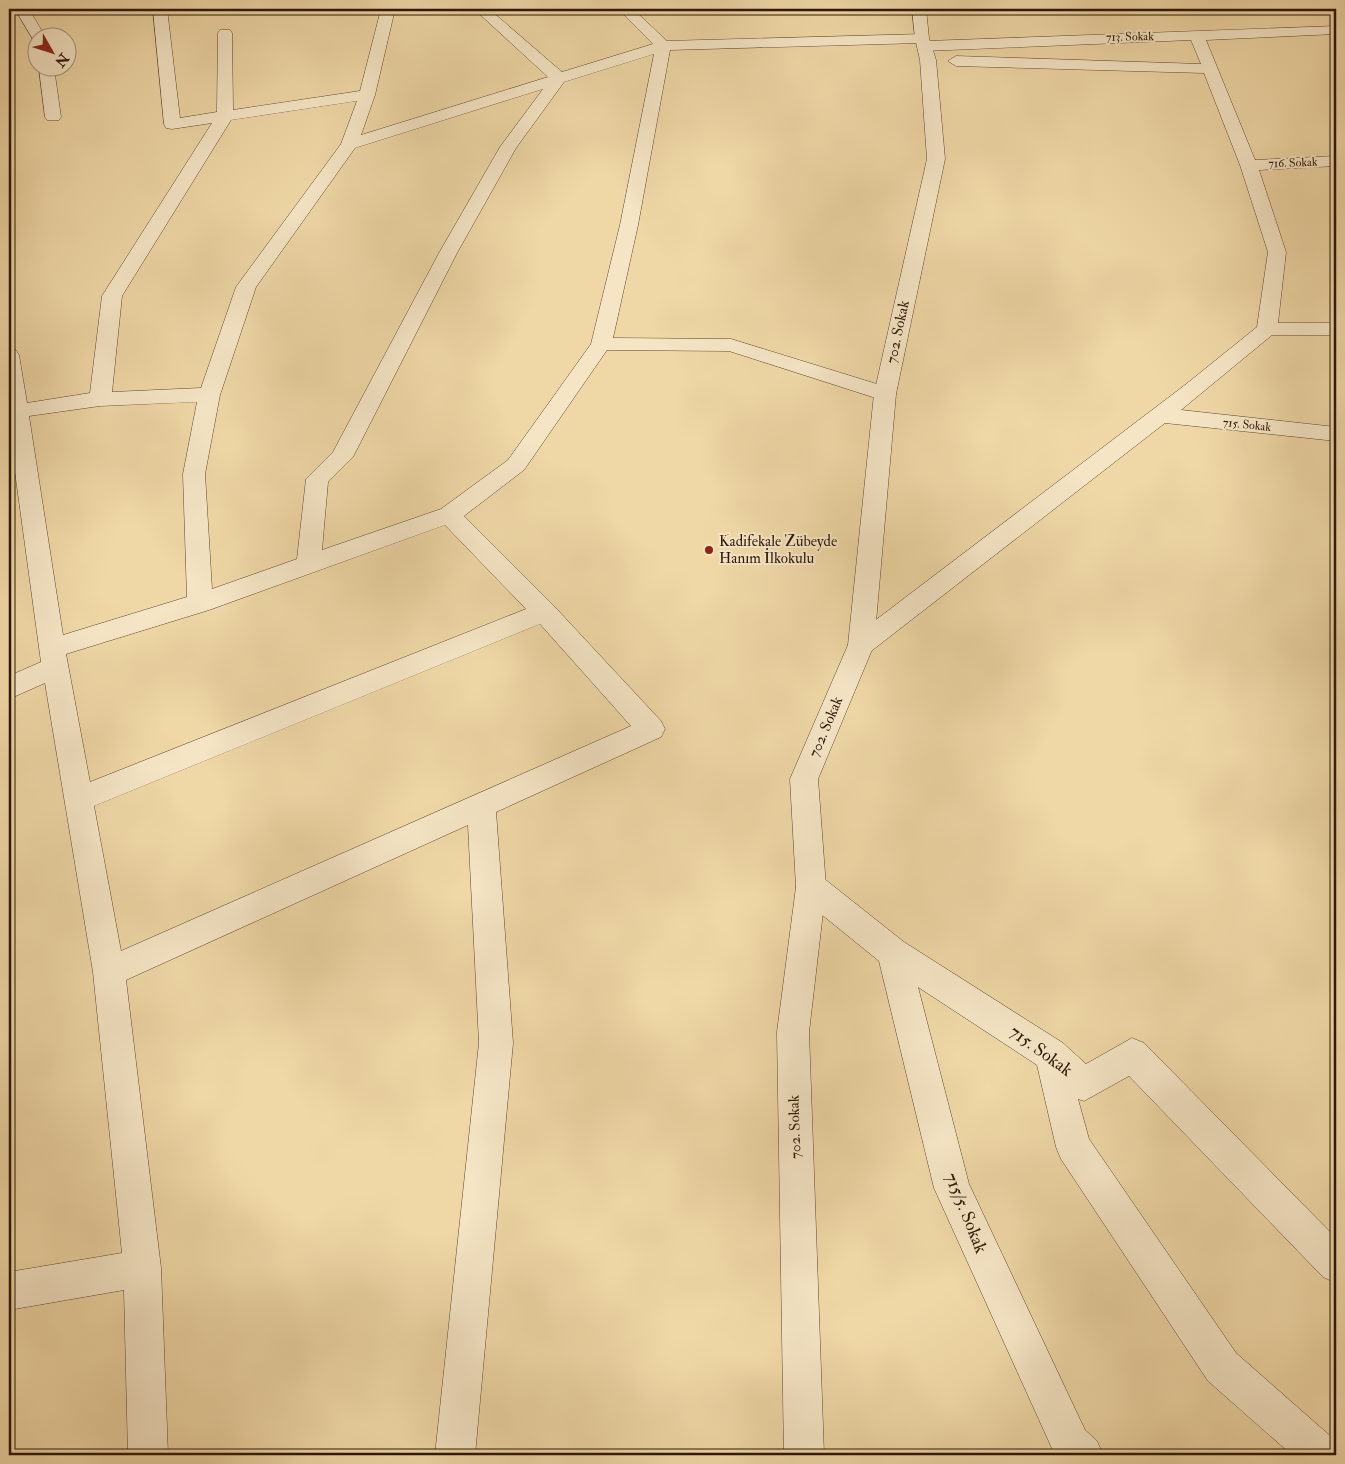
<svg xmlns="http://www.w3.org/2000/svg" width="1345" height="1464" viewBox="0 0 1345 1464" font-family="'IM FELL Double Pica',serif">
  <rect width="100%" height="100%" fill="#efd7a6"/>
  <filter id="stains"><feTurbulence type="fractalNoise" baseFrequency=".004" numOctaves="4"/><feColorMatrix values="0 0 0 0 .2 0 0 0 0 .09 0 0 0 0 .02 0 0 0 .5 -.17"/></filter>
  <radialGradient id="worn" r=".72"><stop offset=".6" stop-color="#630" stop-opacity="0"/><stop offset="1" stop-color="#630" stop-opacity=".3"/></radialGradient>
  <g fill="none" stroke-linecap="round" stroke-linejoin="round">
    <g stroke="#5e472f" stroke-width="1">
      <path id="minor" d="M 15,9 L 29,9 L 46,38 L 38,38 L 38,42 L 34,41 Z
        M 153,9 L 167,9 L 180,118 L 217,112 L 218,33 L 220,30 L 230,30 L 232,33 L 233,110 L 360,91 L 381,9 L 395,9 L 375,95 L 361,135 L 548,77 L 474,9 L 489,9 L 562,72 L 653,44 L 618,9 L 633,9 L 667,41 L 922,34 L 929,38 L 927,41 L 1336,26 L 1336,34 L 1206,40 L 1255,160 L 1336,156 L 1336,166 L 1259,170 L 1286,252 L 1278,323 L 1336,323 L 1336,335 L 1272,335 L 1181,410 L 1336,427 L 1336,441 L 1165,423 L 870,652 L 861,655 L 852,652 L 848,645 L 852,638 L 1185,385 L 1257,327 L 1268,252 L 1240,165 L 1204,73 L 956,66 L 948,61 L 956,56 L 1201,64 L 1191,40 L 924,51 L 916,46 L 920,43 L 670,50 L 638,225 L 613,338 L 731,339 L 893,389 L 896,394 L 893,399 L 885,401 L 729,351 L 607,350 L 524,470 L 464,516 L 553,605 L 661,721 L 665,729 L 661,737 L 496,812 L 513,1043 L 475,1455 L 435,1455 L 479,1043 L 468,825 L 126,980 L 161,1268 L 168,1455 L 128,1455 L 124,1290 L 9,1310 L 9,1272 L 122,1253 L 93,972 L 45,683 L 9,699 L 9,676 L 41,662 L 9,428 L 9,349 L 16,350 L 19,355 L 27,403 L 90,393 L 102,296 L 212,123 L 172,129 L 166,128 L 164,124 ZM 654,54 L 620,225 L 591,344 L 508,460 L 441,509 L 322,550 L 328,482 L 353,457 L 457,253 L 516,148 L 564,82 ZM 543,89 L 500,147 L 439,253 L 333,452 L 306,479 L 297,559 L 212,589 L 205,474 L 220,395 L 256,287 L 355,148 ZM 357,101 L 341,144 L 236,287 L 201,388 L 112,392 L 122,296 L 231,120 ZM 197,402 L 183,474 L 187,597 L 63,635 L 29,416 L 100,406 ZM 445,525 L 526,609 L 90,782 L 66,654 L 209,610 ZM 540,624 L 631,726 L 121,951 L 94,806 Z
        M 39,68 L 54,68 L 61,117 L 59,120 L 47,120 L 45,117 Z
        M 811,873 L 822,877 L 904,942 L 1063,1043 L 1086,1064 L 1132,1038 L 1144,1043 L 1336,1238 L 1336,1283 L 1323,1277 L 1129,1076 L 1084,1101 L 1078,1099 L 1089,1139 L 1236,1353 L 1336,1441 L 1336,1455 L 1292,1455 L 1208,1381 L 1061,1159 L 1056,1147 L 1037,1065 L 918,987 L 969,1184 L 1085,1430 L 1097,1441 L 1103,1455 L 1055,1455 L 934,1188 L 879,961 L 800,897 L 796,887 L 800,877 Z"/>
    </g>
    <g stroke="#5e472f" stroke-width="1">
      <path id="tertiary" d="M 912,9 L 926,9 L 929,38 L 936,60 L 945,159 L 896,394 L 874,645 L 818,779 L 826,887 L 809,1032 L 824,1455 L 784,1455 L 777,1032 L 796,887 L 790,779 L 848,645 L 874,394 L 927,159 L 920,60 L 915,38 Z"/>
    </g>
    <use href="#minor" fill="#f5e5c5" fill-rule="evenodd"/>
    <use href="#tertiary" fill="#f5e5c5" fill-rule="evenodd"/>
  </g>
  <circle fill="#8f2418" stroke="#f5e5c5" stroke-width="2" cx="709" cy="550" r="5"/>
  <g text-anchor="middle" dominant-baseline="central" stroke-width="4" stroke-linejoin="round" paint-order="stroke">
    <g font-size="12" fill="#2d1707" stroke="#f5e5c5">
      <text transform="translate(1130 37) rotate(-1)">713. Sokak</text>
      <text transform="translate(1293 163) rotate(-2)">716. Sokak</text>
      <text transform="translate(1247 425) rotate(6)">715. Sokak</text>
    </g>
    <g font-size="15" fill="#2d1707" stroke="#f5e5c5">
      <text transform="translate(898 332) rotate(-78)">702. Sokak</text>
      <text transform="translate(826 727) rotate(-67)">702. Sokak</text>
      <text transform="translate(795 1127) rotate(-92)">702. Sokak</text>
    </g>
    <g font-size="15" fill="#2d1707" stroke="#f5e5c5" text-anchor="start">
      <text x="719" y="541">Kadifekale Zübeyde<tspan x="719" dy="17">Hanım İlkokulu</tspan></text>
    </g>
    <g font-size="18" fill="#2d1707" stroke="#f5e5c5">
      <text transform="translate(1041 1051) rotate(36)">715. Sokak</text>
      <text transform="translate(966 1213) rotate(68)">715/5. Sokak</text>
    </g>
  </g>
  <rect width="1345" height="1464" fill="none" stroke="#efd7a6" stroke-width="30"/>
  <rect x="10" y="10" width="1325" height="1444" fill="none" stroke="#2d1707" stroke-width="2.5"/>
  <rect x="15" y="15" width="1315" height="1434" fill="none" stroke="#2d1707"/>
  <g transform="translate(52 52) rotate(129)"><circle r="24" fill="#f5e5c5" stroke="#a59379"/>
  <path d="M0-4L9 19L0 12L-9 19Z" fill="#8f2418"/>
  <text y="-8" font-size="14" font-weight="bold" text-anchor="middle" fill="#2d1707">N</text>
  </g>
  <rect width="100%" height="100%" filter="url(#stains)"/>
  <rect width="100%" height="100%" fill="url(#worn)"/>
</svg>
